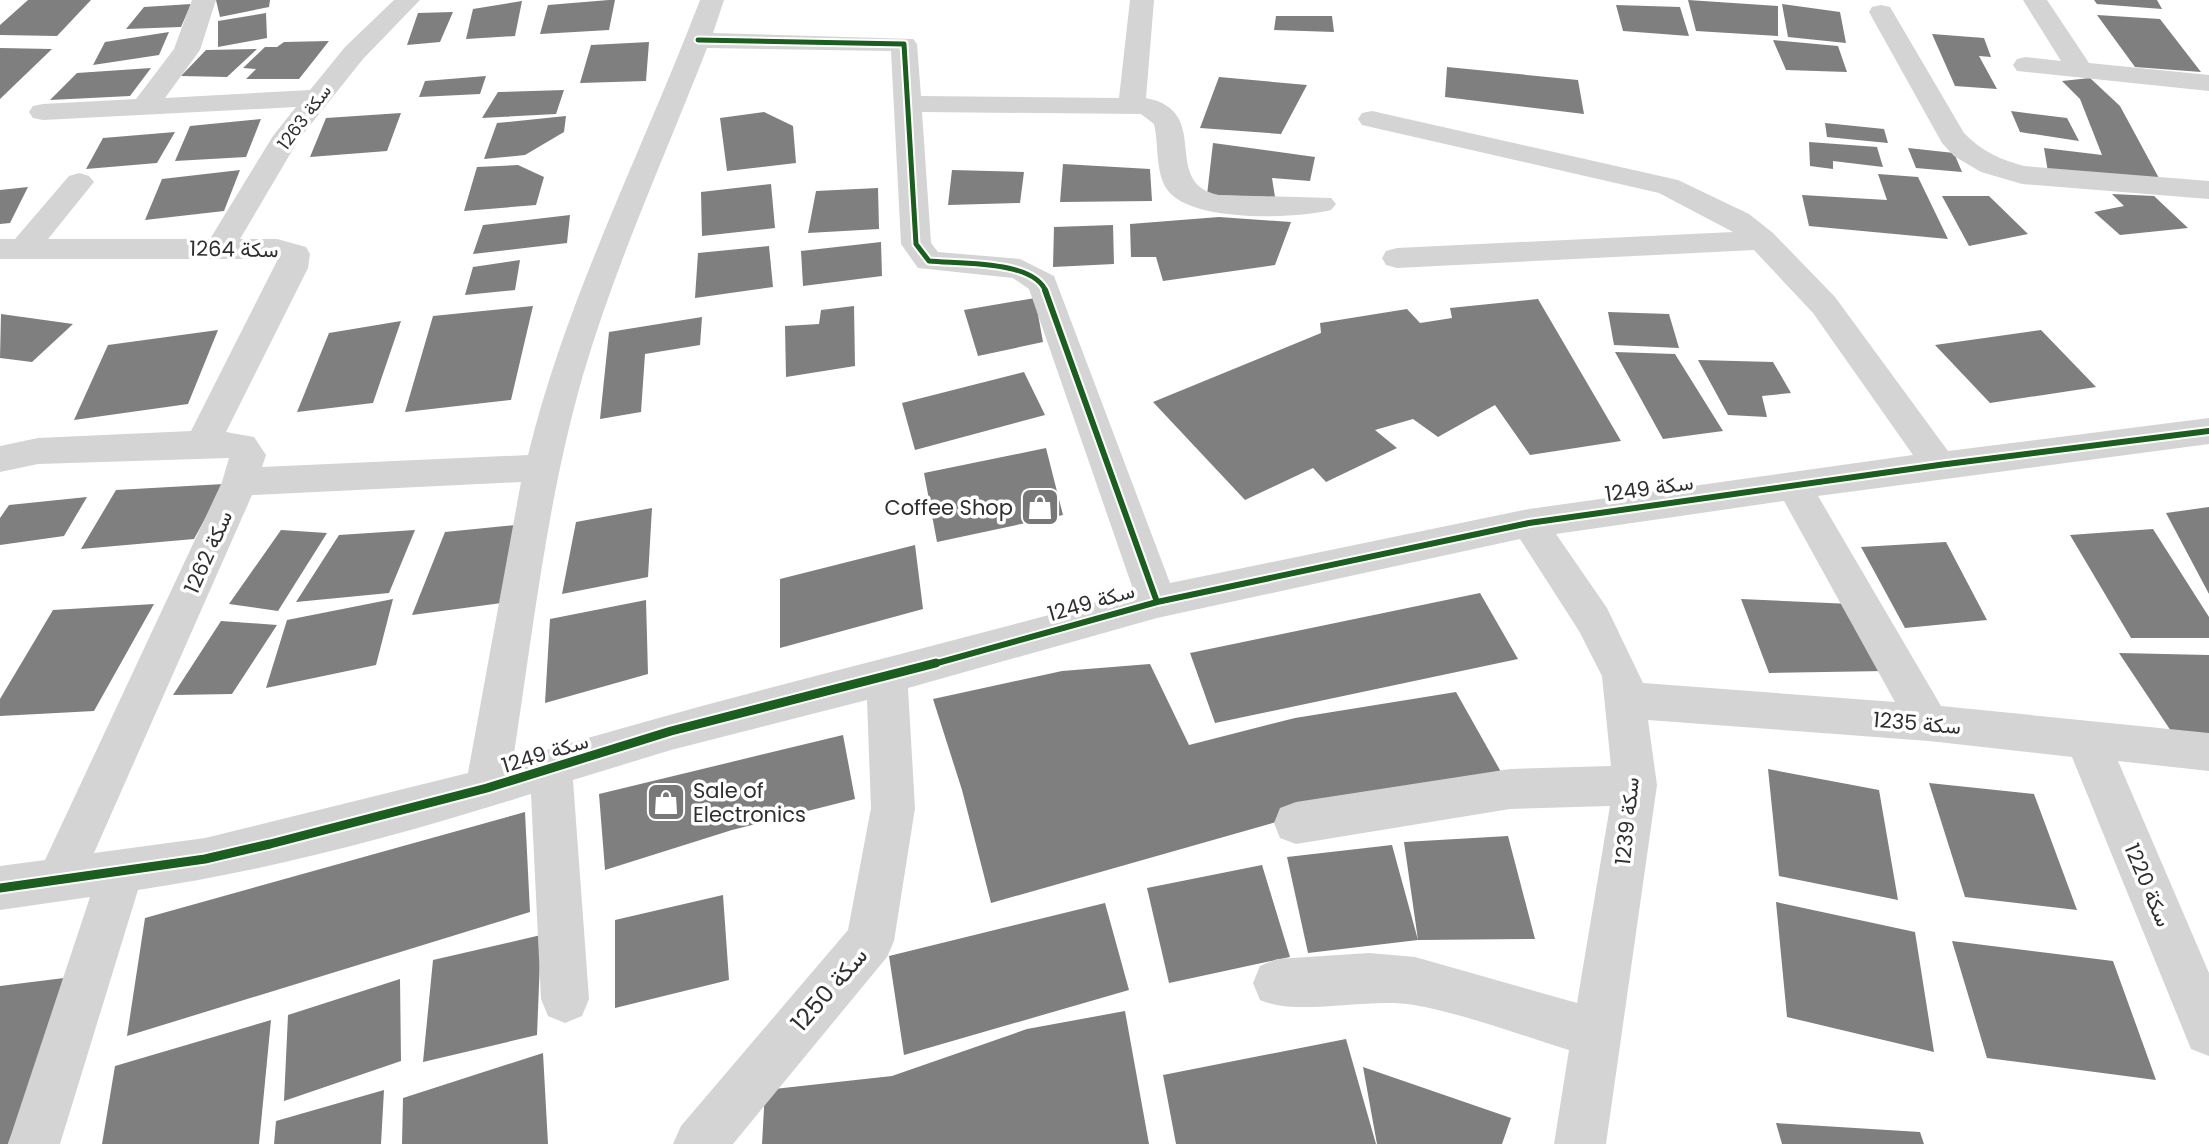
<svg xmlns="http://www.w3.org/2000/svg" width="2209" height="1144" viewBox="0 0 2209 1144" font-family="Poppins,Vazirmatn,sans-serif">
  <rect width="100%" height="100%" fill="#fff"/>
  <path fill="#7f7f7f" d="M 28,0 L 91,0 L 57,36 L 0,35 L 0,25 Z
    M 216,0 L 270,0 L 269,7 L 220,17 Z
    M 609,0 L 615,0 L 609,30 L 540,34 L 548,5 Z
    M 1688,0 L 1778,6 L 1778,36 L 1696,31 Z
    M 2094,0 L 2157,0 L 2162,9 L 2097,4 Z
    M 522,1 L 515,36 L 466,39 L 473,9 Z
    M 191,4 L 181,27 L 126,29 L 144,7 Z
    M 1782,4 L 1840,12 L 1846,43 L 1788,37 Z
    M 1616,5 L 1680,7 L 1689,36 L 1623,31 Z
    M 453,12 L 440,42 L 407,45 L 418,13 Z
    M 266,13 L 267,38 L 218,47 L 218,21 Z
    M 2097,15 L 2160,19 L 2201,72 L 2135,67 Z
    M 1276,16 L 1332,16 L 1334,32 L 1274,30 Z
    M 169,32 L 159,55 L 93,65 L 105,42 Z
    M 1932,34 L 1984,38 L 1991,57 L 1979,56 L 1997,89 L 1955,86 Z
    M 1773,40 L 1838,46 L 1847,72 L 1786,70 Z
    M 329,41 L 299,79 L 246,79 L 256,69 L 243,68 L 265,47 L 277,47 L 284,42 Z
    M 649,42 L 646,81 L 580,83 L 591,45 Z
    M 0,48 L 52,49 L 0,99 Z
    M 257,49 L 227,77 L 181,76 L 206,50 Z
    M 1447,67 L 1578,80 L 1584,114 L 1445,97 Z
    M 151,68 L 130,96 L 50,100 L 77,73 Z
    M 486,76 L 480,94 L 419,97 L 425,81 Z
    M 1219,77 L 1307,85 L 1281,134 L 1200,128 Z
    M 2090,78 L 2120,106 L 2160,180 L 2048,172 L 2044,148 L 2102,155 L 2080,99 L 2062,81 Z
    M 564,90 L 556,114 L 482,118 L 498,92 Z
    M 2011,111 L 2067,118 L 2079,141 L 2020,132 Z
    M 764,112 L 793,126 L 796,163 L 727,171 L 720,118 Z
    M 401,113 L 387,151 L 310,157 L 326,118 Z
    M 566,116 L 564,132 L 525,155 L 484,159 L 497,123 Z
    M 261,119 L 246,157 L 175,161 L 190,126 Z
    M 1825,123 L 1884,129 L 1888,143 L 1827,137 Z
    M 175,132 L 157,163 L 86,169 L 103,138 Z
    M 1809,142 L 1877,147 L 1883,167 L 1833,161 L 1833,169 L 1810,166 Z
    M 1213,143 L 1315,157 L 1310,181 L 1272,178 L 1275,197 L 1207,195 Z
    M 1908,148 L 1954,153 L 1962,172 L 1916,168 Z
    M 1063,164 L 1150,169 L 1152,201 L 1060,202 Z
    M 518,165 L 544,177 L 536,205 L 464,211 L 477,167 Z
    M 240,170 L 224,211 L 145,220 L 162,179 Z
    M 952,170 L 1024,172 L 1020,203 L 948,205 Z
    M 1878,174 L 1918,177 L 1948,239 L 1809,226 L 1802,195 L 1887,200 Z
    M 771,184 L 775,228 L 702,236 L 701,192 Z
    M 28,187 L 10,223 L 0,224 L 0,190 Z
    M 878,188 L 879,229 L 808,233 L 816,191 Z
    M 2112,194 L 2154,196 L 2188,228 L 2120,235 L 2094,212 L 2124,206 Z
    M 1942,196 L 1989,196 L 2028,234 L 1969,246 Z
    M 570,215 L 567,243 L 473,254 L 483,225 Z
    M 1219,217 L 1291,222 L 1275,265 L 1163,281 L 1156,257 L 1131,257 L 1130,224 Z
    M 1113,225 L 1114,264 L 1053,267 L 1054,227 Z
    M 881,242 L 882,276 L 803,286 L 801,251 Z
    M 769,246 L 773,287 L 695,298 L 698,253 Z
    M 520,260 L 515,290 L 465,295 L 473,267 Z
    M 1035,298 L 1043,342 L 978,356 L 964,310 Z
    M 1538,299 L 1621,441 L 1530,455 L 1495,405 L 1438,437 L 1413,419 L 1375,430 L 1397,448 L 1326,482 L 1313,468 L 1245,500 L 1153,402 L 1321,333 L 1320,323 L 1407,309 L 1420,323 L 1452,318 L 1450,308 Z
    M 533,306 L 511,400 L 405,412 L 433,316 Z
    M 854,306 L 855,366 L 786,377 L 785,326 L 819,324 L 821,310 Z
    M 1608,312 L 1669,314 L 1679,348 L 1614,345 Z
    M 1,314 L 73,324 L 32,362 L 0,358 Z
    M 702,317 L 700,345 L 645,354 L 641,412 L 600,419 L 609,332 Z
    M 401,321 L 373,403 L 297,412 L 329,333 Z
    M 218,330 L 188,404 L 74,420 L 108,345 Z
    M 2041,330 L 2096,387 L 1990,403 L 1935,345 Z
    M 1615,352 L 1675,354 L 1723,431 L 1663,439 Z
    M 1698,360 L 1773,362 L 1791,393 L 1762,396 L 1767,417 L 1728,415 Z
    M 1024,372 L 1045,415 L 915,450 L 902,403 Z
    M 1046,448 L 1063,515 L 937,542 L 924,473 Z
    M 224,484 L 194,539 L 81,549 L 116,490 Z
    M 87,497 L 64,536 L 0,545 L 0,518 L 9,505 Z
    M 2209,507 L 2209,594 L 2166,513 Z
    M 652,508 L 648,577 L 562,594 L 576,522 Z
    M 526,524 L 509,602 L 412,615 L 445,532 Z
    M 2153,529 L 2209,617 L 2209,638 L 2131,638 L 2070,535 Z
    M 281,530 L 327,533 L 278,611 L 229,604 Z
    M 415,530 L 389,593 L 296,602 L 339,535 Z
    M 1946,542 L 1987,620 L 1905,628 L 1861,547 Z
    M 915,545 L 923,609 L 780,648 L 780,579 Z
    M 1480,593 L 1518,659 L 1215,723 L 1190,653 Z
    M 393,599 L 376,665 L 266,688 L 287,620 Z
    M 1741,599 L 1851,604 L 1886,671 L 1769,673 Z
    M 646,600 L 648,674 L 545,703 L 550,619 Z
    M 154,604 L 94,711 L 0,716 L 0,699 L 53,610 Z
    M 221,621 L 277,625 L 232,694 L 173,695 Z
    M 2119,653 L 2209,655 L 2209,735 L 2173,734 Z
    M 1150,664 L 1189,745 L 1295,718 L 1456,692 L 1505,779 L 1333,806 L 991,903 L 962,790 L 933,699 L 1062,671 Z
    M 843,735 L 855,799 L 732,830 L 605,870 L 599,794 Z
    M 1768,769 L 1879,790 L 1898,900 L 1779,876 Z
    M 1929,783 L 2034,794 L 2077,910 L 1965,897 Z
    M 525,812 L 530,912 L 127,1036 L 145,918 Z
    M 1508,836 L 1535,939 L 1418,940 L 1404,842 Z
    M 1392,845 L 1418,940 L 1308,953 L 1287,857 Z
    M 1262,865 L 1290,957 L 1169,983 L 1147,888 Z
    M 723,895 L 729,980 L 615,1008 L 615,920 Z
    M 1776,902 L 1915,932 L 1934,1052 L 1787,1017 Z
    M 1105,903 L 1129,990 L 904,1055 L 889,956 Z
    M 541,935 L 537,1035 L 423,1062 L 433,960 Z
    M 1952,941 L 2113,961 L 2156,1080 L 1987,1058 Z
    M 72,977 L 8,1144 L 0,1144 L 0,986 Z
    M 400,979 L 401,1061 L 284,1101 L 288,1015 Z
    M 1125,1011 L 1149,1144 L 762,1144 L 765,1090 L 892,1076 L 1027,1029 Z
    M 271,1020 L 259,1144 L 102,1144 L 115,1066 Z
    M 1346,1039 L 1376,1144 L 1176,1144 L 1163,1075 Z
    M 543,1053 L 548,1144 L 402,1144 L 403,1098 Z
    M 1363,1067 L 1511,1118 L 1502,1144 L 1377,1144 Z
    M 384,1090 L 381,1144 L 274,1144 L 276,1121 Z
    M 1776,1123 L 1920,1132 L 1924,1144 L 1782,1144 Z"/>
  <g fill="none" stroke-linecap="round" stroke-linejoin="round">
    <path fill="#d4d4d4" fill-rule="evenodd" d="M 192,0 L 216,0 L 200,50 L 165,98 L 310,90 L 345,47 L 394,0 L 420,0 L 363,59 L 299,139 L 240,239 L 277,239 L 306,247 L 310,254 L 308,268 L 226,432 L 254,437 L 266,455 L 262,467 L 528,455 C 567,296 642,152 700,0 L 724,0 L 713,33 L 913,39 L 917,44 L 921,96 L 1119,98 L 1130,0 L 1154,0 L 1146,98 C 1214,111 1159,183 1219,195 L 1331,198 L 1336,204 L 1331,210 C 1296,219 1187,223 1166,188 C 1155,169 1159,145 1154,124 L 1141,114 L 922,112 L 931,243 L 938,252 L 1020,259 L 1054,276 L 1170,583 L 1529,509 L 1913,455 L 1813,313 L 1754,250 L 1397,268 L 1386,265 L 1382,258 L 1386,251 L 1397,248 L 1733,232 L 1659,193 L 1362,125 L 1358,119 L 1362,113 L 1372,111 L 1678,180 L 1749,214 L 1773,233 L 1835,297 L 1948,451 L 2209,418 L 2209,444 L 1818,496 L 1941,706 L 2209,733 L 2209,771 L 2118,761 L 2209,973 L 2209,1056 L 2191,1049 L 2072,757 L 1929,741 L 1648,720 L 1657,785 L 1606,1144 L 1554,1144 L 1569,1050 C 1520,1035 1465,1014 1414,1005 C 1367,997 1300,1017 1260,1000 L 1253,983 L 1260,966 L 1277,959 L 1369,953 L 1415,957 L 1577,1003 L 1610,806 L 1510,809 L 1296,844 L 1280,838 L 1274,823 L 1280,808 L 1296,802 L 1510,769 L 1611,766 L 1602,676 L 1579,631 L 1520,539 L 1157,618 L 908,688 L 915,808 L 894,941 L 887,957 L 733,1144 L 673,1144 L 681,1126 L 848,930 L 871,808 L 867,700 L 671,750 L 573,780 L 589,999 L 582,1016 L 565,1023 L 548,1016 L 541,999 L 531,794 C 404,834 269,871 138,890 L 60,1144 L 8,1144 L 90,897 L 0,910 L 0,866 L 45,860 L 222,482 L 229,458 L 38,464 L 0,472 L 0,446 L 38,438 L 191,431 L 278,259 L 0,259 L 0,239 L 15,239 L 69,176 L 79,173 L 89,176 L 94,182 L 48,239 L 210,239 L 273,136 L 296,107 L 43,120 L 33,118 L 29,112 L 33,106 L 43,104 L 136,99 L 174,49 ZM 707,48 L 891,51 L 901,244 L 918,268 L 1013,278 L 1029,289 L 1134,592 C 927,649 718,698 513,760 C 533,631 547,500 583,375 C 616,263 665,156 707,48 ZM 521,482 L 468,773 L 205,838 L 94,853 L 252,495 ZM 1784,501 L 1895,702 L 1643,683 L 1607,608 L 1556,534 Z
      M 2023,0 L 2047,0 L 2089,63 L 2209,75 L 2209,91 L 2017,71 L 2013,65 L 2017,59 L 2026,57 L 2061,61 Z
      M 1881,5 L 1890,7 L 1893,12 L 1964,133 C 1981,151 2001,160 2024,166 L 2209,181 L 2209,199 L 2022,184 L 1981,172 L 1954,156 L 1942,143 L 1869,12 L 1872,7 Z"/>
    <g stroke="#fff" stroke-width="9">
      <path id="cycleway-far2" d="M 698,40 L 904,44 L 916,244 L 929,261 C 959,264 1035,260 1046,292"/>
    </g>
    <g stroke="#fff" stroke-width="10">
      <path id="cycleway-far1" d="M 1045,290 L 1157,602
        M 930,665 L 1157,602 L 1529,523 L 1939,465 L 2209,431"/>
    </g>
    <g stroke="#fff" stroke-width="13">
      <path id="cycleway" d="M 0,888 L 205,859 L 270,844 L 487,788 L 671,731 L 936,663"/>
    </g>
    <use href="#cycleway-far2" stroke="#1b5e20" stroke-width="5"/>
    <use href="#cycleway-far1" stroke="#1b5e20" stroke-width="6"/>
    <use href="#cycleway" stroke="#1b5e20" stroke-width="9"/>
  </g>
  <defs>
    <g id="shop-square" transform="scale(2.0125)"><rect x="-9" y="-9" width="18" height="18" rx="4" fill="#787878" stroke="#fff"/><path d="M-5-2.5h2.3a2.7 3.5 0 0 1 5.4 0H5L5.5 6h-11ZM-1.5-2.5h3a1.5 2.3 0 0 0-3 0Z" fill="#fff"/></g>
  </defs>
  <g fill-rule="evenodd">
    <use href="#shop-square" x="1040" y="507"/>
    <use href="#shop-square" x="666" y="802"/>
  </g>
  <g text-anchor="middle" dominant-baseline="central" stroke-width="7" stroke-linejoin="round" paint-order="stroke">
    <g font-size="18" fill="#2f2f2f" stroke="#fff">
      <text transform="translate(304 117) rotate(-53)">سكة 1263</text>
    </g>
    <g font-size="21" fill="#2f2f2f" stroke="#fff">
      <text transform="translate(234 249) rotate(1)">سكة 1264</text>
      <text transform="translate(1649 488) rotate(-8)">سكة 1249</text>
      <text transform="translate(208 552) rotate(-66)">سكة 1262</text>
      <text transform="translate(1091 602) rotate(-16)">سكة 1249</text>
      <text transform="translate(1917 723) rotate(5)">سكة 1235</text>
      <text transform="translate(545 753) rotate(-17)">سكة 1249</text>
      <text transform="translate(1627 821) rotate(-84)">سكة 1239</text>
      <text transform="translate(2148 885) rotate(67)">سكة 1220</text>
    </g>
    <g font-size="21" fill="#2f2f2f" stroke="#fff" text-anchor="end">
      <text x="1013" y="507">Coffee Shop</text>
      <text x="693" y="790" text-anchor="start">Sale of<tspan x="693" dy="24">Electronics</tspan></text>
    </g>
    <g font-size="24" fill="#2f2f2f" stroke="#fff">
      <text transform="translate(829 989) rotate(-49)">سكة 1250</text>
    </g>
  </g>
</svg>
